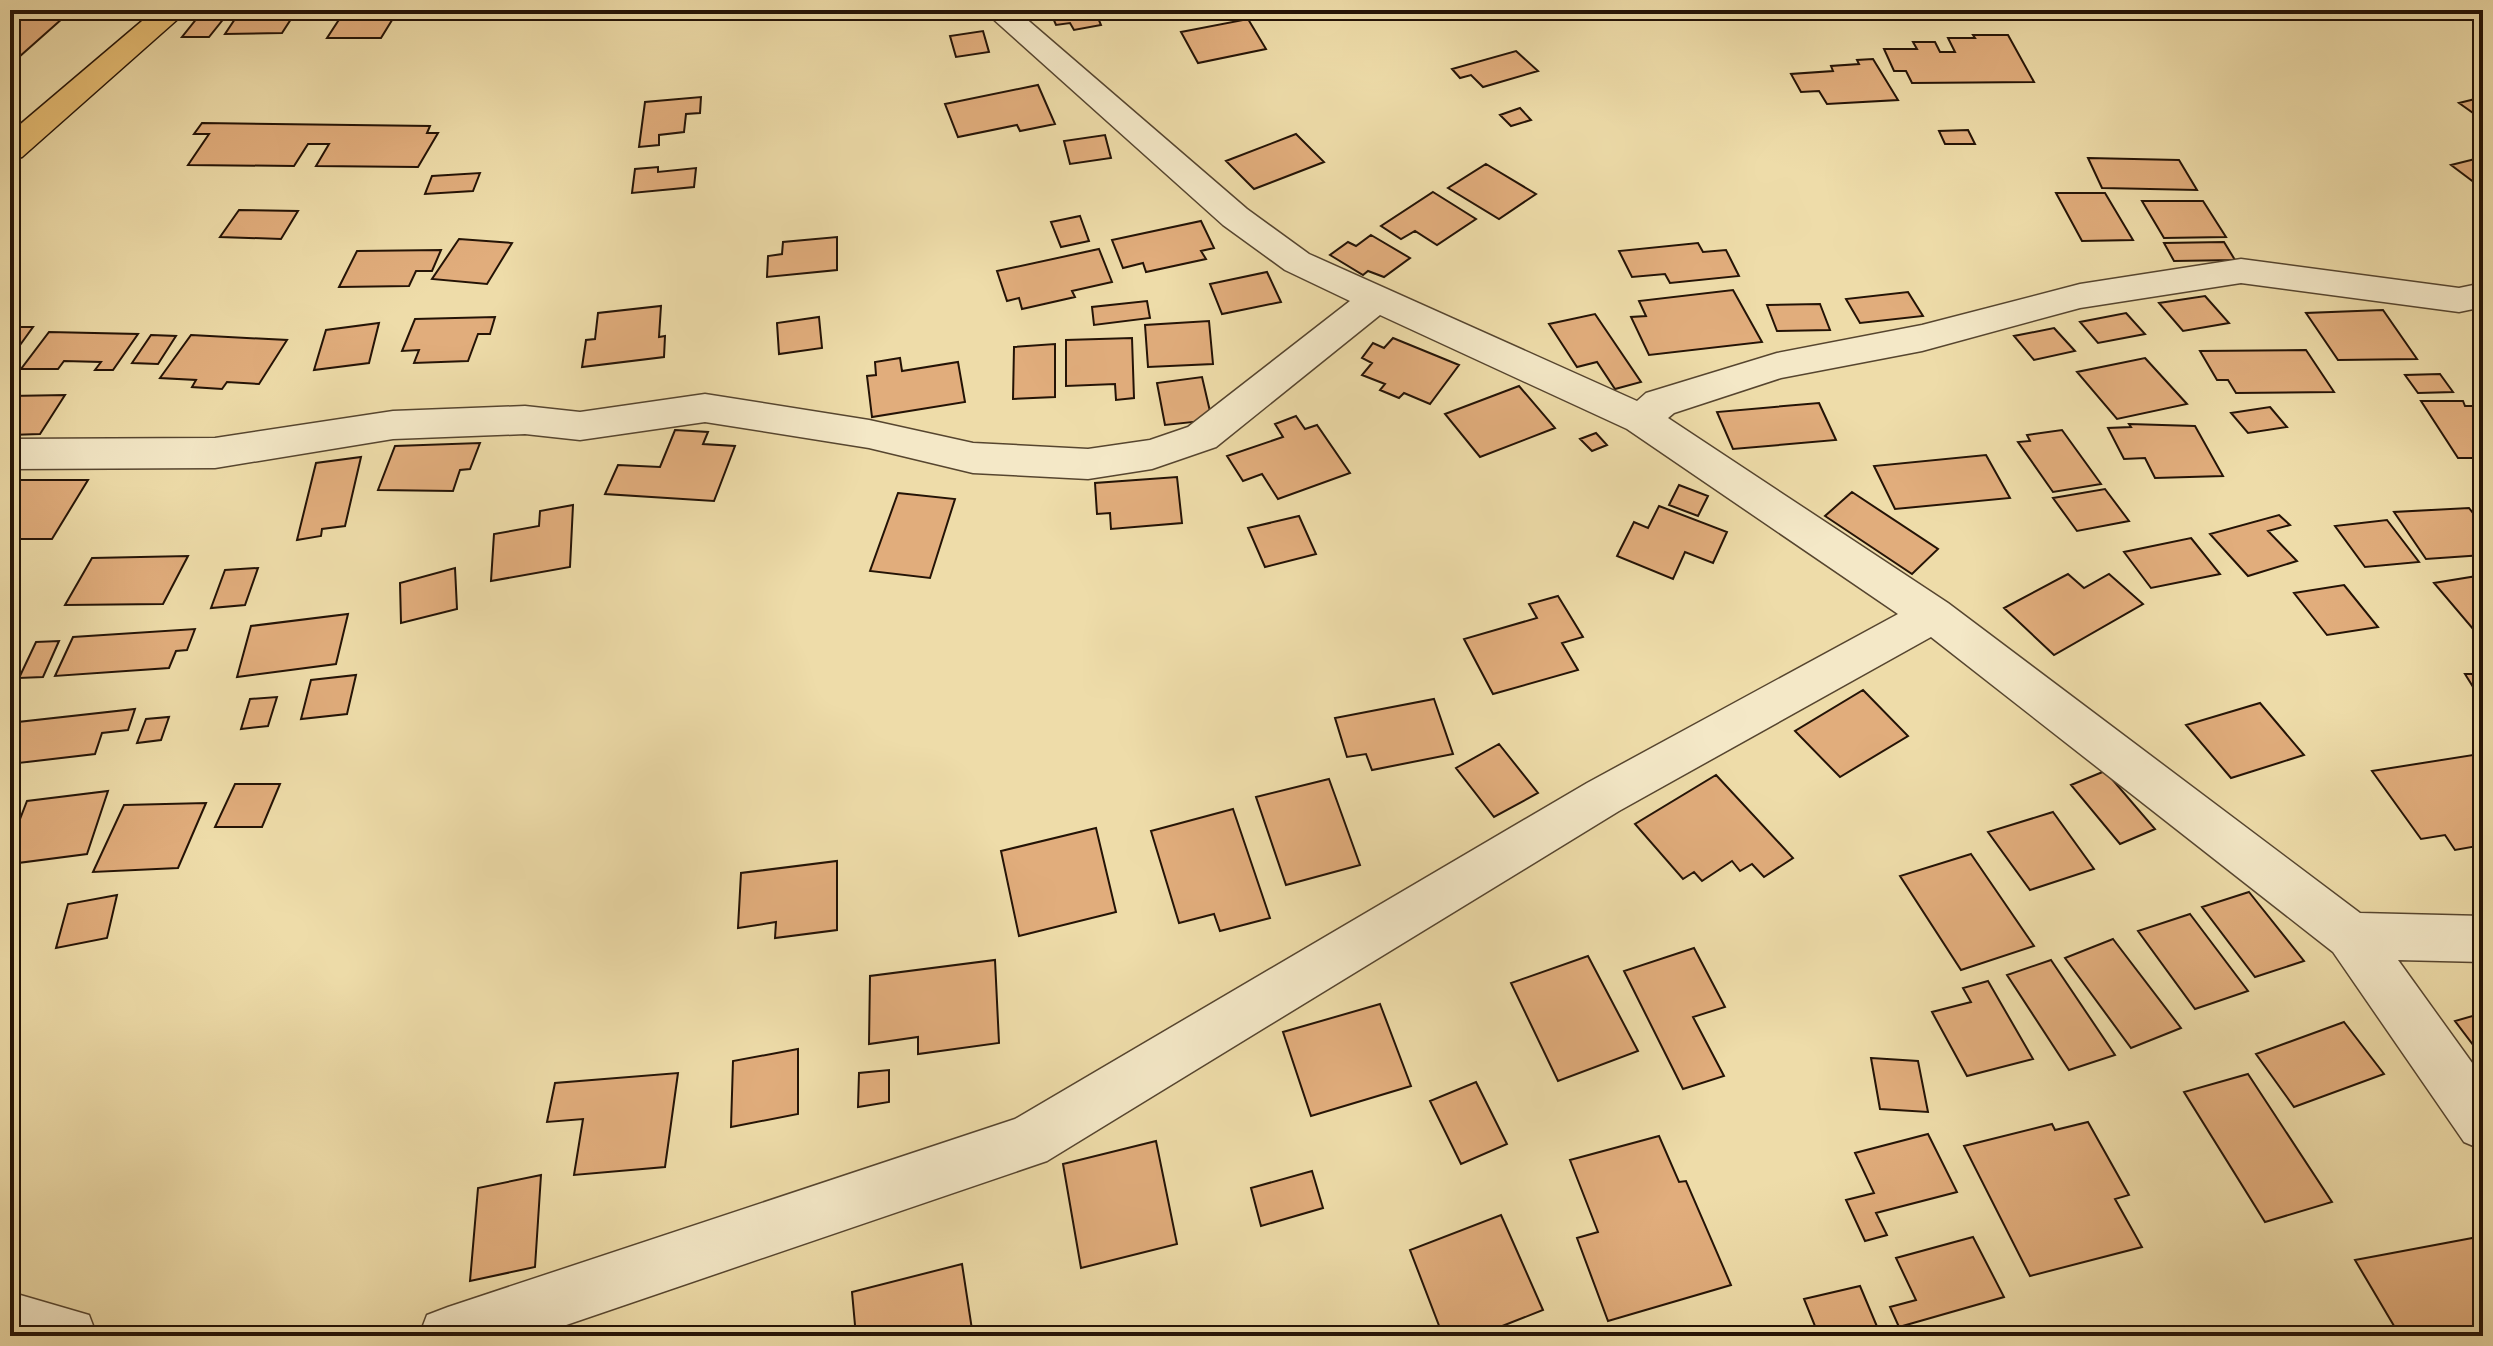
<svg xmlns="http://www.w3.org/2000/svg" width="2493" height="1346" viewBox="0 0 2493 1346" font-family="'Libre Caslon Text',serif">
  <rect width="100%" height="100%" fill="#eedca9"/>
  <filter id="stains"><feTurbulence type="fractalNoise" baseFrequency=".0025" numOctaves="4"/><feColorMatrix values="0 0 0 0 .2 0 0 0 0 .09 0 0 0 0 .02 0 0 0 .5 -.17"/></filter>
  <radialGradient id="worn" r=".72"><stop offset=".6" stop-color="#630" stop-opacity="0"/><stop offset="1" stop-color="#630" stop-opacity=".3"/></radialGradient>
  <path fill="#e1ad7c" stroke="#241306" stroke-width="2" d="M 10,10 L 72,10 L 10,65 Z
    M 1058,10 L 1126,10 L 1127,12 L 1098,18 L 1101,25 L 1074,30 L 1070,23 L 1056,25 L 1050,11 Z
    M 1180,10 L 1232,10 L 1185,18 Z
    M 2404,10 L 2460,10 L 2463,12 L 2451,15 L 2446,12 L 2416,18 Z
    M 202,12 L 229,12 L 209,37 L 182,37 Z
    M 344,12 L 397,12 L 381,38 L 327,38 Z
    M 237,16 L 293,16 L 282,33 L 225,34 Z
    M 1248,19 L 1266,49 L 1198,63 L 1181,32 Z
    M 983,31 L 989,52 L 956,57 L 950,36 Z
    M 1973,35 L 2008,35 L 2034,82 L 1912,83 L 1906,71 L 1894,71 L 1884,49 L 1917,49 L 1913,42 L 1935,42 L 1940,52 L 1955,52 L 1948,38 L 1975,38 Z
    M 1516,51 L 1538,71 L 1483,87 L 1471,75 L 1460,78 L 1452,69 Z
    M 1873,59 L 1898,100 L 1827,104 L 1819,91 L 1801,92 L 1791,74 L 1833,71 L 1831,66 L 1859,64 L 1857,60 Z
    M 1038,85 L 1055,124 L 1020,131 L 1017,125 L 958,137 L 945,104 Z
    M 701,97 L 700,113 L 686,114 L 684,132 L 659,135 L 659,145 L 639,147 L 645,102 Z
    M 2483,97 L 2483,120 L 2459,103 Z
    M 1520,108 L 1531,120 L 1511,126 L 1500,115 Z
    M 202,123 L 430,126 L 427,133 L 438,133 L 418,167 L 316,166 L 329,144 L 308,144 L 294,166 L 188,165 L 209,134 L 194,134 Z
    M 1968,130 L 1975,144 L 1945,144 L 1939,131 Z
    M 1296,134 L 1324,162 L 1254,189 L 1226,161 Z
    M 1105,135 L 1111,158 L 1070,164 L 1064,141 Z
    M 2483,157 L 2483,189 L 2451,165 Z
    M 2088,158 L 2179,160 L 2197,190 L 2102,188 Z
    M 1486,164 L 1536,194 L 1499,219 L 1448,188 Z
    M 658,167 L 658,172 L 696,168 L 694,187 L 632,193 L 635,169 Z
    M 480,173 L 473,191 L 425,194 L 432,176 Z
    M 1433,192 L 1476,219 L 1437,245 L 1415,231 L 1401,239 L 1381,226 Z
    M 2056,193 L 2105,193 L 2133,240 L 2082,241 Z
    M 2142,201 L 2203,201 L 2226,237 L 2164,238 Z
    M 239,210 L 298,211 L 281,239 L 220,237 Z
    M 1080,216 L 1089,241 L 1061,247 L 1051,222 Z
    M 1201,221 L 1214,248 L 1201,251 L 1206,259 L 1146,272 L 1143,263 L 1123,268 L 1112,240 Z
    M 1371,235 L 1410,258 L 1384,277 L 1368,271 L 1363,275 L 1330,255 L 1348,242 L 1356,246 Z
    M 837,237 L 837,270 L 767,277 L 768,256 L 782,254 L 783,242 Z
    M 459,239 L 512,243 L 487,284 L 432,279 Z
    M 2224,242 L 2235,260 L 2174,261 L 2164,243 Z
    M 1698,243 L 1703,252 L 1726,250 L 1739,276 L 1670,283 L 1665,274 L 1632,277 L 1619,251 Z
    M 1099,249 L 1112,282 L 1072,291 L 1075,297 L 1022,309 L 1019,298 L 1007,301 L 997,271 Z
    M 441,250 L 432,271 L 416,271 L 409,286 L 339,287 L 357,251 Z
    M 1267,272 L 1281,302 L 1222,314 L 1210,284 Z
    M 1733,290 L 1762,342 L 1649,355 L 1631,317 L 1646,316 L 1639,301 Z
    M 1908,292 L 1923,316 L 1860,323 L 1846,299 Z
    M 2205,296 L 2229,323 L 2183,331 L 2159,303 Z
    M 1147,301 L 1150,318 L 1094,325 L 1092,307 Z
    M 1820,304 L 1830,330 L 1777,331 L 1767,305 Z
    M 661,306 L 659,337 L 665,336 L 664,357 L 582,367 L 586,340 L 595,339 L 598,313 Z
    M 2383,310 L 2417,359 L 2338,360 L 2306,313 Z
    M 2126,313 L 2145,334 L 2098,343 L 2080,322 Z
    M 1595,314 L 1641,382 L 1615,389 L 1597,362 L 1577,367 L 1549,324 Z
    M 495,317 L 490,334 L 478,334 L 468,361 L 414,363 L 419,350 L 402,351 L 415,319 Z
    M 819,317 L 822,348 L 779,354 L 777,323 Z
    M 1209,321 L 1213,364 L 1148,367 L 1145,325 Z
    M 379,323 L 369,363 L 314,370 L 326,330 Z
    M 10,327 L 33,327 L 10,359 Z
    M 2054,328 L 2075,351 L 2034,360 L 2014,336 Z
    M 49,332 L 138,334 L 113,370 L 95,370 L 101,362 L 64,361 L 58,369 L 21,369 Z
    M 151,335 L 176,336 L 158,364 L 132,363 Z
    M 191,335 L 287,340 L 259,384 L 227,382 L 222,389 L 192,387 L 196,380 L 160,378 Z
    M 1132,338 L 1134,398 L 1116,400 L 1115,384 L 1066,386 L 1066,340 Z
    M 1393,338 L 1459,365 L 1430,404 L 1404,393 L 1399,398 L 1380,390 L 1385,384 L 1362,375 L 1372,363 L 1362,358 L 1373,343 L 1384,348 Z
    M 1055,344 L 1055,397 L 1013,399 L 1014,347 Z
    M 2306,350 L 2334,392 L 2236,393 L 2228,380 L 2217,380 L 2200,351 Z
    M 900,358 L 902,371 L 958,362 L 965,402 L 872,417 L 867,376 L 876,375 L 875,362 Z
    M 2145,358 L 2187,404 L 2117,419 L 2077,372 Z
    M 2440,374 L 2453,392 L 2418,393 L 2405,375 Z
    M 1202,377 L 1212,420 L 1165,425 L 1157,383 Z
    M 1519,386 L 1555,428 L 1480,457 L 1445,414 Z
    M 65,395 L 40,434 L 10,435 L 10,396 Z
    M 2421,401 L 2463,401 L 2465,406 L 2483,406 L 2483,465 L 2477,458 L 2458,458 Z
    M 1819,403 L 1836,440 L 1733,449 L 1717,412 Z
    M 2270,407 L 2287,427 L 2248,433 L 2231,413 Z
    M 1296,416 L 1305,429 L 1317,425 L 1350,473 L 1278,499 L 1262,474 L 1243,481 L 1227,456 L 1283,437 L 1275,424 Z
    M 2129,424 L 2195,426 L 2223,476 L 2155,478 L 2145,458 L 2124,459 L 2108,428 L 2131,427 Z
    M 675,430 L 708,432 L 703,444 L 735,446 L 714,501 L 605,494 L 618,465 L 660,467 Z
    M 2062,430 L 2101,484 L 2053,492 L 2018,442 L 2030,441 L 2027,435 Z
    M 1596,433 L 1607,445 L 1592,451 L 1580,439 Z
    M 480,443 L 470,469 L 460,470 L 453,491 L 378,490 L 395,446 Z
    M 1986,455 L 2010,498 L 1895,509 L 1874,466 Z
    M 361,457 L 345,526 L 322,529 L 321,536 L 297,540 L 316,463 Z
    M 1177,477 L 1182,523 L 1111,529 L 1110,513 L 1097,514 L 1095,483 Z
    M 10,480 L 88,480 L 52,539 L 10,539 Z
    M 1679,485 L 1708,496 L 1698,516 L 1669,505 Z
    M 2105,489 L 2129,521 L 2077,531 L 2053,498 Z
    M 1852,492 L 1938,549 L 1912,574 L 1825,516 Z
    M 898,493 L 955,499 L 930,578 L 870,571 Z
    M 573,505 L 570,567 L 491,581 L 494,534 L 539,526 L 540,511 Z
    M 1659,506 L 1727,532 L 1713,563 L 1685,552 L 1673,579 L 1617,556 L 1634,522 L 1648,528 Z
    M 2469,508 L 2483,526 L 2483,555 L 2426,559 L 2394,512 Z
    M 2279,515 L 2290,525 L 2268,531 L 2297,561 L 2248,576 L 2210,534 Z
    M 1299,516 L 1316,554 L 1265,567 L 1248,528 Z
    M 2387,520 L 2419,562 L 2365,567 L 2335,526 Z
    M 2191,538 L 2220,574 L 2151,588 L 2124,552 Z
    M 188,556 L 163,604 L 65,605 L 92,558 Z
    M 258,568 L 245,605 L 211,608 L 225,570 Z
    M 455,568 L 457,609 L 401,623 L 400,583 Z
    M 2068,574 L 2084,588 L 2109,574 L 2143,604 L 2054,655 L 2004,608 Z
    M 2483,575 L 2483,636 L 2479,636 L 2434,583 Z
    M 2344,585 L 2378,627 L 2327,635 L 2294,593 Z
    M 1558,596 L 1583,637 L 1562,643 L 1578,670 L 1493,694 L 1464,639 L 1537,618 L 1529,604 Z
    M 348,614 L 336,664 L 237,677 L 251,626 Z
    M 195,629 L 187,650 L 176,651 L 169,668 L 55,676 L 73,637 Z
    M 59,641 L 43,677 L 19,678 L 36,642 Z
    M 2465,674 L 2483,674 L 2483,703 Z
    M 356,675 L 347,714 L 301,719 L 311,680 Z
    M 1863,690 L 1908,736 L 1840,777 L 1795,731 Z
    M 277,697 L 268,726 L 241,729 L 250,699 Z
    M 1434,699 L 1453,754 L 1372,770 L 1366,754 L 1347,757 L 1335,718 Z
    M 2260,703 L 2304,755 L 2231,778 L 2186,725 Z
    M 135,709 L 128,730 L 102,733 L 95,754 L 10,764 L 10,740 L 18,722 Z
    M 169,717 L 161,740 L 137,743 L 146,719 Z
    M 1499,744 L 1538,793 L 1494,817 L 1456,768 Z
    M 2473,755 L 2483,768 L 2483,829 L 2477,830 L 2483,845 L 2455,850 L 2445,835 L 2421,839 L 2372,771 Z
    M 2105,771 L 2155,829 L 2120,844 L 2071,785 Z
    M 1716,775 L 1793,858 L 1764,877 L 1752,864 L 1740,871 L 1732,861 L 1702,881 L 1694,872 L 1683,879 L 1635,824 Z
    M 1329,779 L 1360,865 L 1286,885 L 1256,797 Z
    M 235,784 L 280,784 L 262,827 L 215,827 Z
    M 108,791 L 87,854 L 10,864 L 10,845 L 27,801 Z
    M 206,803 L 178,868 L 93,872 L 124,805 Z
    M 1233,809 L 1270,918 L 1220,931 L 1214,914 L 1179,923 L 1151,831 Z
    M 2053,812 L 2094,869 L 2030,890 L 1988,832 Z
    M 1096,828 L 1116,912 L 1019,936 L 1001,851 Z
    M 1971,854 L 2034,946 L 1961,970 L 1900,876 Z
    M 837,861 L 837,930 L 775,938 L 776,922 L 738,928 L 741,873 Z
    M 2249,892 L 2304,961 L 2255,977 L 2202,907 Z
    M 117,895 L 107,938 L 56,948 L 68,904 Z
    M 2190,914 L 2248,991 L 2195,1009 L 2138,931 Z
    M 2113,939 L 2181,1028 L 2131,1048 L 2065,958 Z
    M 1694,948 L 1725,1007 L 1693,1017 L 1724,1076 L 1683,1089 L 1624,971 Z
    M 1588,956 L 1638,1051 L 1558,1081 L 1511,983 Z
    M 995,960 L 999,1043 L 918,1054 L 918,1037 L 869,1044 L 870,976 Z
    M 2051,960 L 2115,1055 L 2069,1070 L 2007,975 Z
    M 1988,981 L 2033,1059 L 1967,1076 L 1932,1012 L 1971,1002 L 1963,988 Z
    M 1380,1004 L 1411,1086 L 1311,1116 L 1283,1032 Z
    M 2483,1013 L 2483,1058 L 2455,1021 Z
    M 2344,1022 L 2384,1074 L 2294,1107 L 2256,1054 Z
    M 798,1049 L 798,1114 L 731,1127 L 733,1061 Z
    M 1871,1058 L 1918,1061 L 1928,1112 L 1880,1109 Z
    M 889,1070 L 889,1102 L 858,1107 L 859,1073 Z
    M 678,1073 L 665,1167 L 574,1175 L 583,1119 L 547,1122 L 555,1083 Z
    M 2248,1074 L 2332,1202 L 2265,1222 L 2184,1092 Z
    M 1476,1082 L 1507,1144 L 1461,1164 L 1430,1101 Z
    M 2088,1122 L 2129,1195 L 2115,1199 L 2142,1247 L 2030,1276 L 1964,1146 L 2052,1124 L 2055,1130 Z
    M 1928,1134 L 1957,1192 L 1876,1213 L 1887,1235 L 1865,1241 L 1846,1200 L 1874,1193 L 1855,1153 Z
    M 1659,1136 L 1679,1182 L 1686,1181 L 1731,1285 L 1608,1321 L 1577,1238 L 1598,1232 L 1570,1160 Z
    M 1156,1141 L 1177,1244 L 1081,1268 L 1063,1164 Z
    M 1312,1171 L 1323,1208 L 1261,1226 L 1251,1188 Z
    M 541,1175 L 535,1267 L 470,1281 L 478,1188 Z
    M 1501,1215 L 1543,1310 L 1477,1336 L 1443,1336 L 1410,1250 Z
    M 2483,1236 L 2483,1324 L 2443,1332 L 2445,1336 L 2400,1336 L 2355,1260 Z
    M 1973,1237 L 2004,1297 L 1899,1327 L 1890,1307 L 1916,1300 L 1896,1258 Z
    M 962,1264 L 973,1336 L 856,1336 L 852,1292 Z
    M 1860,1286 L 1881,1336 L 1819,1336 L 1804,1299 Z"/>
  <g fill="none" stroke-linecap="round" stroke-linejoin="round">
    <g stroke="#56452f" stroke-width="3">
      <path id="street" d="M 983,10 L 1016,10 L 1247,209 L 1309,254 L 1637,401 L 1646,393 L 1777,353 L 1922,325 L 2080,284 L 2241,259 L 2459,288 L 2483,283 L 2483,307 L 2459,312 L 2241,283 L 2080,308 L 1922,351 L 1781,378 L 1674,413 L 1668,418 L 1948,603 L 2360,913 L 2483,916 L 2483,962 L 2398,960 L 2483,1078 L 2483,1150 L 2464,1142 L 2333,952 L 1931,637 L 1619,811 L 1047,1161 L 534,1336 L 419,1336 L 427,1315 L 448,1307 L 1015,1119 L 1587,783 L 1898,614 L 1627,429 L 1380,315 L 1216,447 L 1152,469 L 1088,479 L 973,473 L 869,448 L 705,422 L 580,440 L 525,434 L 393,439 L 215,468 L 10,469 L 10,439 L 215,438 L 393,411 L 525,406 L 580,412 L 705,394 L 869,420 L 973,443 L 1088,449 L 1150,440 L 1188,427 L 1350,301 L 1285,270 L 1223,225 Z
        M 10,1292 L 89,1315 L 97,1336 L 10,1336 Z"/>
    </g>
    <g stroke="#241306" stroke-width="3">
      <path id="highway" d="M 155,10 L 188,10 L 22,157 L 10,160 L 10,133 Z"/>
    </g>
    <use href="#street" fill="#f4e8c7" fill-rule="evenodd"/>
    <use href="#highway" fill="#e7be74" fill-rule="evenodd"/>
  </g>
  <rect width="2493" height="1346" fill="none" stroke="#eedca9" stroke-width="40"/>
  <rect x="12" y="12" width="2469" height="1322" fill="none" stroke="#241306" stroke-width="4"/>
  <rect x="20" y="20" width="2453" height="1306" fill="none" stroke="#241306" stroke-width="2"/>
  <rect width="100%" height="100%" filter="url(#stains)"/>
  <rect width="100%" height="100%" fill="url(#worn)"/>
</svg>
